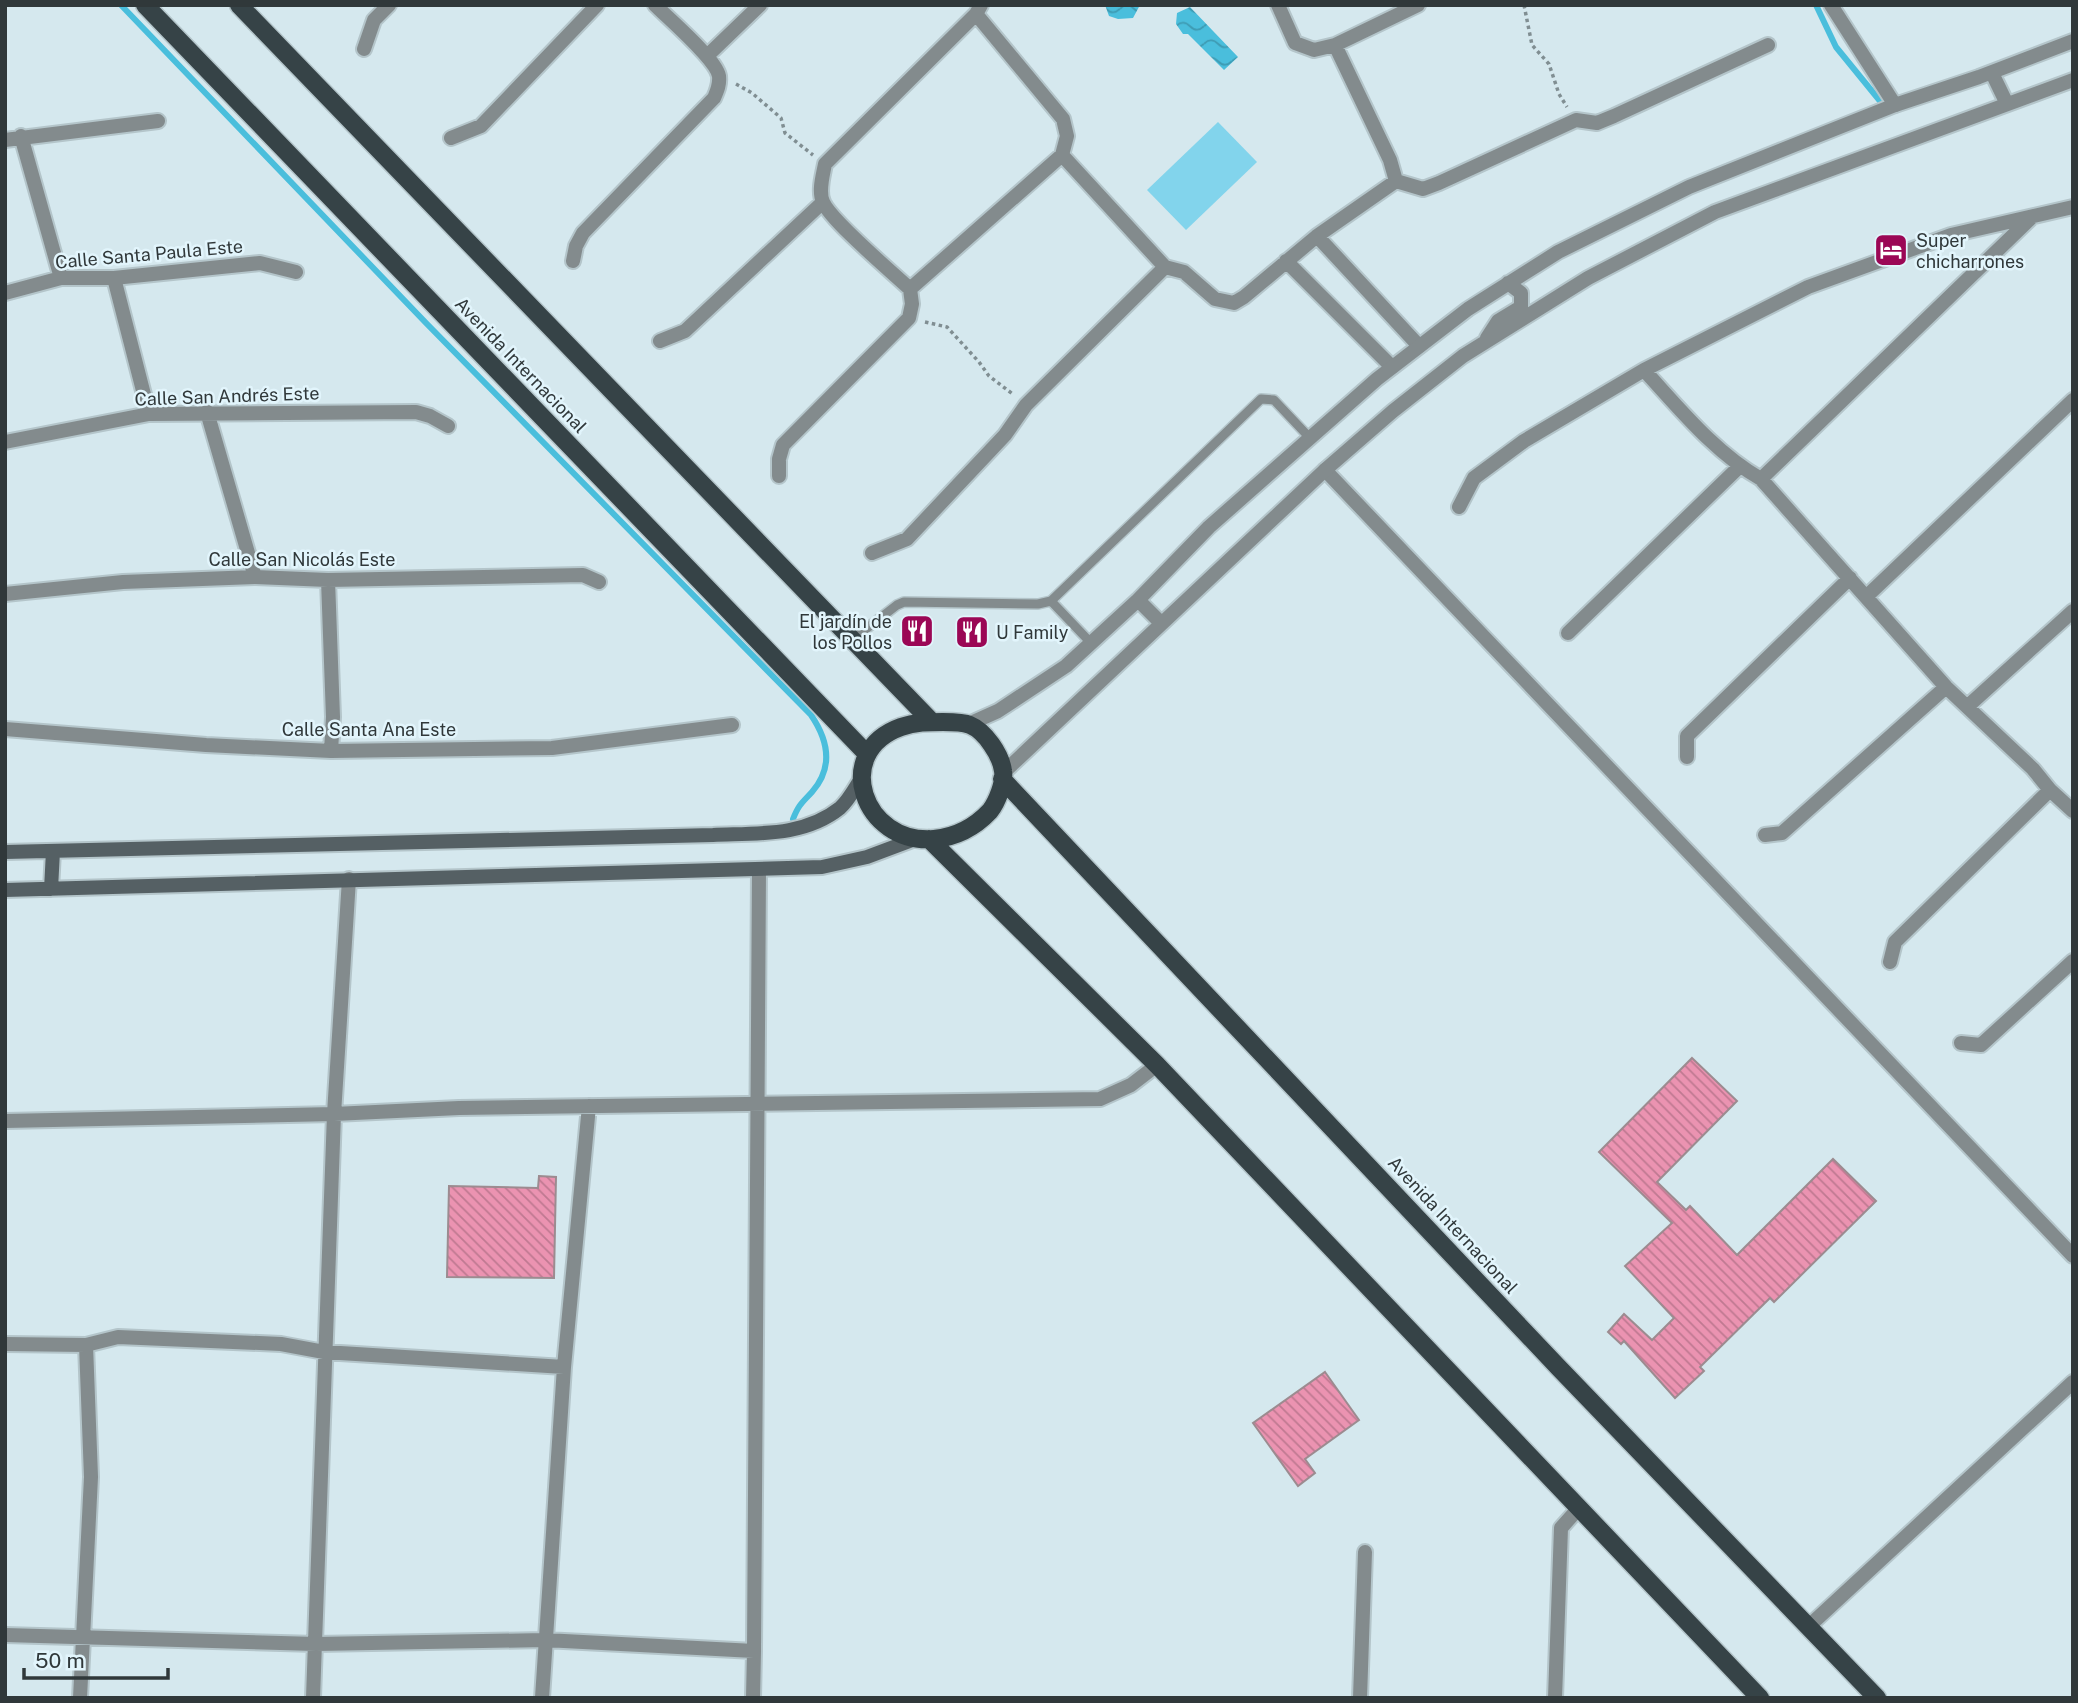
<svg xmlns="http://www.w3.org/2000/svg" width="2078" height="1703" viewBox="0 0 2078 1703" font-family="'Public Sans',sans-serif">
  <defs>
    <pattern id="water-waves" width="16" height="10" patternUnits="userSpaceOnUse" patternTransform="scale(1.75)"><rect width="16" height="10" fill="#4abedc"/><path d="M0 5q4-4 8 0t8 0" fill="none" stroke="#3e9bb3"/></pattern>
    <pattern id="building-back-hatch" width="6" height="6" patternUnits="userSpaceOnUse" patternTransform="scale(1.75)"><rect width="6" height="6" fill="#eb93b1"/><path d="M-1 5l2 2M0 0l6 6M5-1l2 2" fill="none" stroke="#bf7991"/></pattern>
  </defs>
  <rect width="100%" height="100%" fill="#d5e8ee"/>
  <path fill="#82d4ec" d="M 1218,122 L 1257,162 L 1186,230 L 1147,190 Z"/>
  <path fill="url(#water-waves)" d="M 1105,5 L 1140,5 L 1133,18 L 1118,19 L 1109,16 Z
    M 1190,7 L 1238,57 L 1224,70 L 1188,34 L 1183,34 L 1176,24 L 1177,13 Z"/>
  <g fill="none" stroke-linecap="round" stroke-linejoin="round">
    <path stroke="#4abedc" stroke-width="6" d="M 121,5 L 427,324 L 811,715 C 828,740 834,767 812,792 C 802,803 799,804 793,819
      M 1816,5 L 1836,47 L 1880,101"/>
  </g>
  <path fill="url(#building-back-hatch)" stroke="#9c8b90" stroke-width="2" d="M 1692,1058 L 1737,1101 L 1657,1182 L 1686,1210 L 1690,1206 L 1737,1255 L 1833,1159 L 1876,1201 L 1774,1302 L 1770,1298 L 1700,1367 L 1704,1371 L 1675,1398 L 1624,1341 L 1621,1344 L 1608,1332 L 1624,1314 L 1652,1340 L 1674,1318 L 1625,1266 L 1672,1223 L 1599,1152 Z
    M 539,1176 L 556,1177 L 554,1278 L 447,1277 L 449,1186 L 538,1188 Z
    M 1325,1372 L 1359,1420 L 1305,1459 L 1315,1473 L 1298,1486 L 1253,1423 Z"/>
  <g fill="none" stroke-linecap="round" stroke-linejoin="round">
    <g stroke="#b4c5ca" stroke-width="12">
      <path id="service" d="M 1051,601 L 1091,643
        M 853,639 L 897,605 L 904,602 L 1038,604 L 1051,601 L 1261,399 L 1274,400 L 1309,437"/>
    </g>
    <g stroke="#b4c5ca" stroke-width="18">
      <path id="minor" d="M 1278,5 L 1295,43 L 1314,50 L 1335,45 L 1418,5
        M 1831,5 L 1895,105
        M 1335,45 L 1390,160 L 1396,181
        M 364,49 L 374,20 L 389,5
        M 707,56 L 760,5
        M 21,136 L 61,278
        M 451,138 L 481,126 L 597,5
        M 5,140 L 158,121
        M 1062,155 L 1165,267 L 1184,272 L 1215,299 L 1234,303 L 1244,297 L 1317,236 L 1396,181 L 1423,189 L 1439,183 L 1576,120 L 1597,123 L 1614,116 L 1768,45
        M 1317,236 L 1419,346
        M 573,261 L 576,246 L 583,233 L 714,98 C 717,91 720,85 719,76 C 716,59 669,19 655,5
        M 1286,261 L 1392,367
        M 114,278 L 149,414
        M 910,289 L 1062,155 L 1067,136 L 1063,119 L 976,14
        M 5,293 L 61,278 L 114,278 L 260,263 L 296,272
        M 660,341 L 685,331 L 823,202
        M 1644,370 C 1679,408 1715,453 1761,479 L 1946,687 L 2033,769 L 2050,790 L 2073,811
        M 207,412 L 255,577
        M 5,442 L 149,414 L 416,412 L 430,416 L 448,426
        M 1325,470 L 2073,1256
        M 779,476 L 779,459 L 783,445 L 909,318 L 912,304 L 910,289 C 892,272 831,221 823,202 C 818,191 823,175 825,164 L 976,14 L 981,5
        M 1761,479 L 2032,217
        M 1459,507 L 1474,478 L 1524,441 L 1644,370 L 1808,287 L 1951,235 L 2073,207
        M 872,553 L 907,539 L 1005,435 L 1026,405 L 1165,267
        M 328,580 L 333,717 L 331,751
        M 5,594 L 123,582 L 255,577 L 328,580 L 583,575 L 599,582
        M 1867,596 L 2073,400
        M 1568,633 L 1739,467
        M 1968,706 L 2073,611
        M 5,729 L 206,745 L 331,751 L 552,748 L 732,725
        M 1687,757 L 1687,736 L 1850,578
        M 1765,835 L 1782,833 L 1946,687
        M 1890,962 L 1895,942 L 2050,790
        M 1961,1043 L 1981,1045 L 2073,961
        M 5,1121 L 334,1114 L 459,1108 L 1100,1099 L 1131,1085 L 1157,1065
        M 5,1344 L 86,1345 L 118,1337 L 281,1344 L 324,1352 L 564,1367
        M 1808,1627 L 2073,1382
        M 5,1635 L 316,1644 L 545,1640 L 754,1651 L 753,1698
        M 754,1651 L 759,870
        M 80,1698 L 91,1477 L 86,1345
        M 313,1698 L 334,1114 L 349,879
        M 542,1698 L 564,1367 L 589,1106
        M 1360,1698 L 1365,1552
        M 1555,1698 L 1561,1528 L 1578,1509"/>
    </g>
    <g stroke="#b4c5ca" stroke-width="18">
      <path id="tertiary" d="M 1992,73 L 2007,104
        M 1487,338 L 1498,321 L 1521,307 L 1521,293 L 1508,283
        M 1138,600 L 1161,623
        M 969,724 L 998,711 L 1066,666 L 1138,600 L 1209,527 L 1377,379 L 1468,309 L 1558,252 L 1689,187 L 1895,105 L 1979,77 L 2073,41
        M 1004,772 L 1325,470 L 1393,411 L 1463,356 L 1588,278 L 1715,212 L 2073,80"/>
    </g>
    <g stroke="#b4c5ca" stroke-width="18">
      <path id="secondary" d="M 5,852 L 713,835 C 756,833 804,837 840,808 C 849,800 855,788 862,777
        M 51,889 L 53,851
        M 5,890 L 822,867 L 867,857 L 915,839"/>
    </g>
    <g stroke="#b4c5ca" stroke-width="21">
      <path id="primary" d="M 145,5 L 867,754
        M 239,5 L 932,722
        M 943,722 C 951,722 963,722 970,725 C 985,731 1001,755 1003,771 C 1005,782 997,802 990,811 C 975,827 956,837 934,839 C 863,845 831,752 901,727 C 915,722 929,722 943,722 Z
        M 1002,779 L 1559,1368 L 1877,1698
        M 929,839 L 1157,1065 L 1760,1698"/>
    </g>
    <path stroke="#808e92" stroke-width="3.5" stroke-dasharray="3.5 3.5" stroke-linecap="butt" d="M 1524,5 L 1532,45 L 1549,64 L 1559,94 L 1567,107
      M 736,84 L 752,93 L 781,118 L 785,133 L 813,155
      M 925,322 L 947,327 L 979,362 L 989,376 L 1014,395"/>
    <use href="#service" stroke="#838b8d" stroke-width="9"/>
    <use href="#minor" stroke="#838b8d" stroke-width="14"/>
    <use href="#tertiary" stroke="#838b8d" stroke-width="14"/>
    <use href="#secondary" stroke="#556064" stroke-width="14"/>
    <use href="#primary" stroke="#364347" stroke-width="18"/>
  </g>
  <defs>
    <g id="hotel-square" transform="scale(1.75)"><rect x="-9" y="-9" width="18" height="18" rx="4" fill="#9b0755" stroke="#e2f5fc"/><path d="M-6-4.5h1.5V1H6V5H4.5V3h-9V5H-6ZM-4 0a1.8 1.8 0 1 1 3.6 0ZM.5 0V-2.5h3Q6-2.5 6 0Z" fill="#fff"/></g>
    <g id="restaurant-square" transform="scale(1.75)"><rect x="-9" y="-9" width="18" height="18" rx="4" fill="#9b0755" stroke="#e2f5fc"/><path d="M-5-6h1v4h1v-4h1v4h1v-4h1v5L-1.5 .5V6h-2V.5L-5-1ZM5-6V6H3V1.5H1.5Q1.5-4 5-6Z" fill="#fff"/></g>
  </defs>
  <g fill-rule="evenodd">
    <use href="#hotel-square" x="1891" y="250"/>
    <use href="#restaurant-square" x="917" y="631"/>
    <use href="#restaurant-square" x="972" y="632"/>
  </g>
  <g text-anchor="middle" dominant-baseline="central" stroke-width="5" stroke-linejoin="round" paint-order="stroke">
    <g font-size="18" fill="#30383a" stroke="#e2f5fc" text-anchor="start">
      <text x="1916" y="240">Super<tspan x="1916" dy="21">chicharrones</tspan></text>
      <text x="892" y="621" text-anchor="end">El jardín de<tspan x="892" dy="21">los Pollos</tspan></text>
      <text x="996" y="632">U Family</text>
    </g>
    <g font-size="18" fill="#30383a" stroke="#e2f5fc">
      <text transform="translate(149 254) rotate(-5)">Calle Santa Paula Este</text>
      <text transform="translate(521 365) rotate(46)">Avenida Internacional</text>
      <text transform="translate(227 396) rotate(-2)">Calle San Andrés Este</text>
      <text x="302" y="559">Calle San Nicolás Este</text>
      <text x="369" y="729">Calle Santa Ana Este</text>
      <text transform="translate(1453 1225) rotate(47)">Avenida Internacional</text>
    </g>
  </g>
  <rect width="2078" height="1703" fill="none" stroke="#30383a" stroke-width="14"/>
  <path d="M24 1668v10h144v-10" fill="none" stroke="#30383a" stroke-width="3.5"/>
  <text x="35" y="1668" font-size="21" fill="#30383a" stroke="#e2f5fc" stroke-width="5" paint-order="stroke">50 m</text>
</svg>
